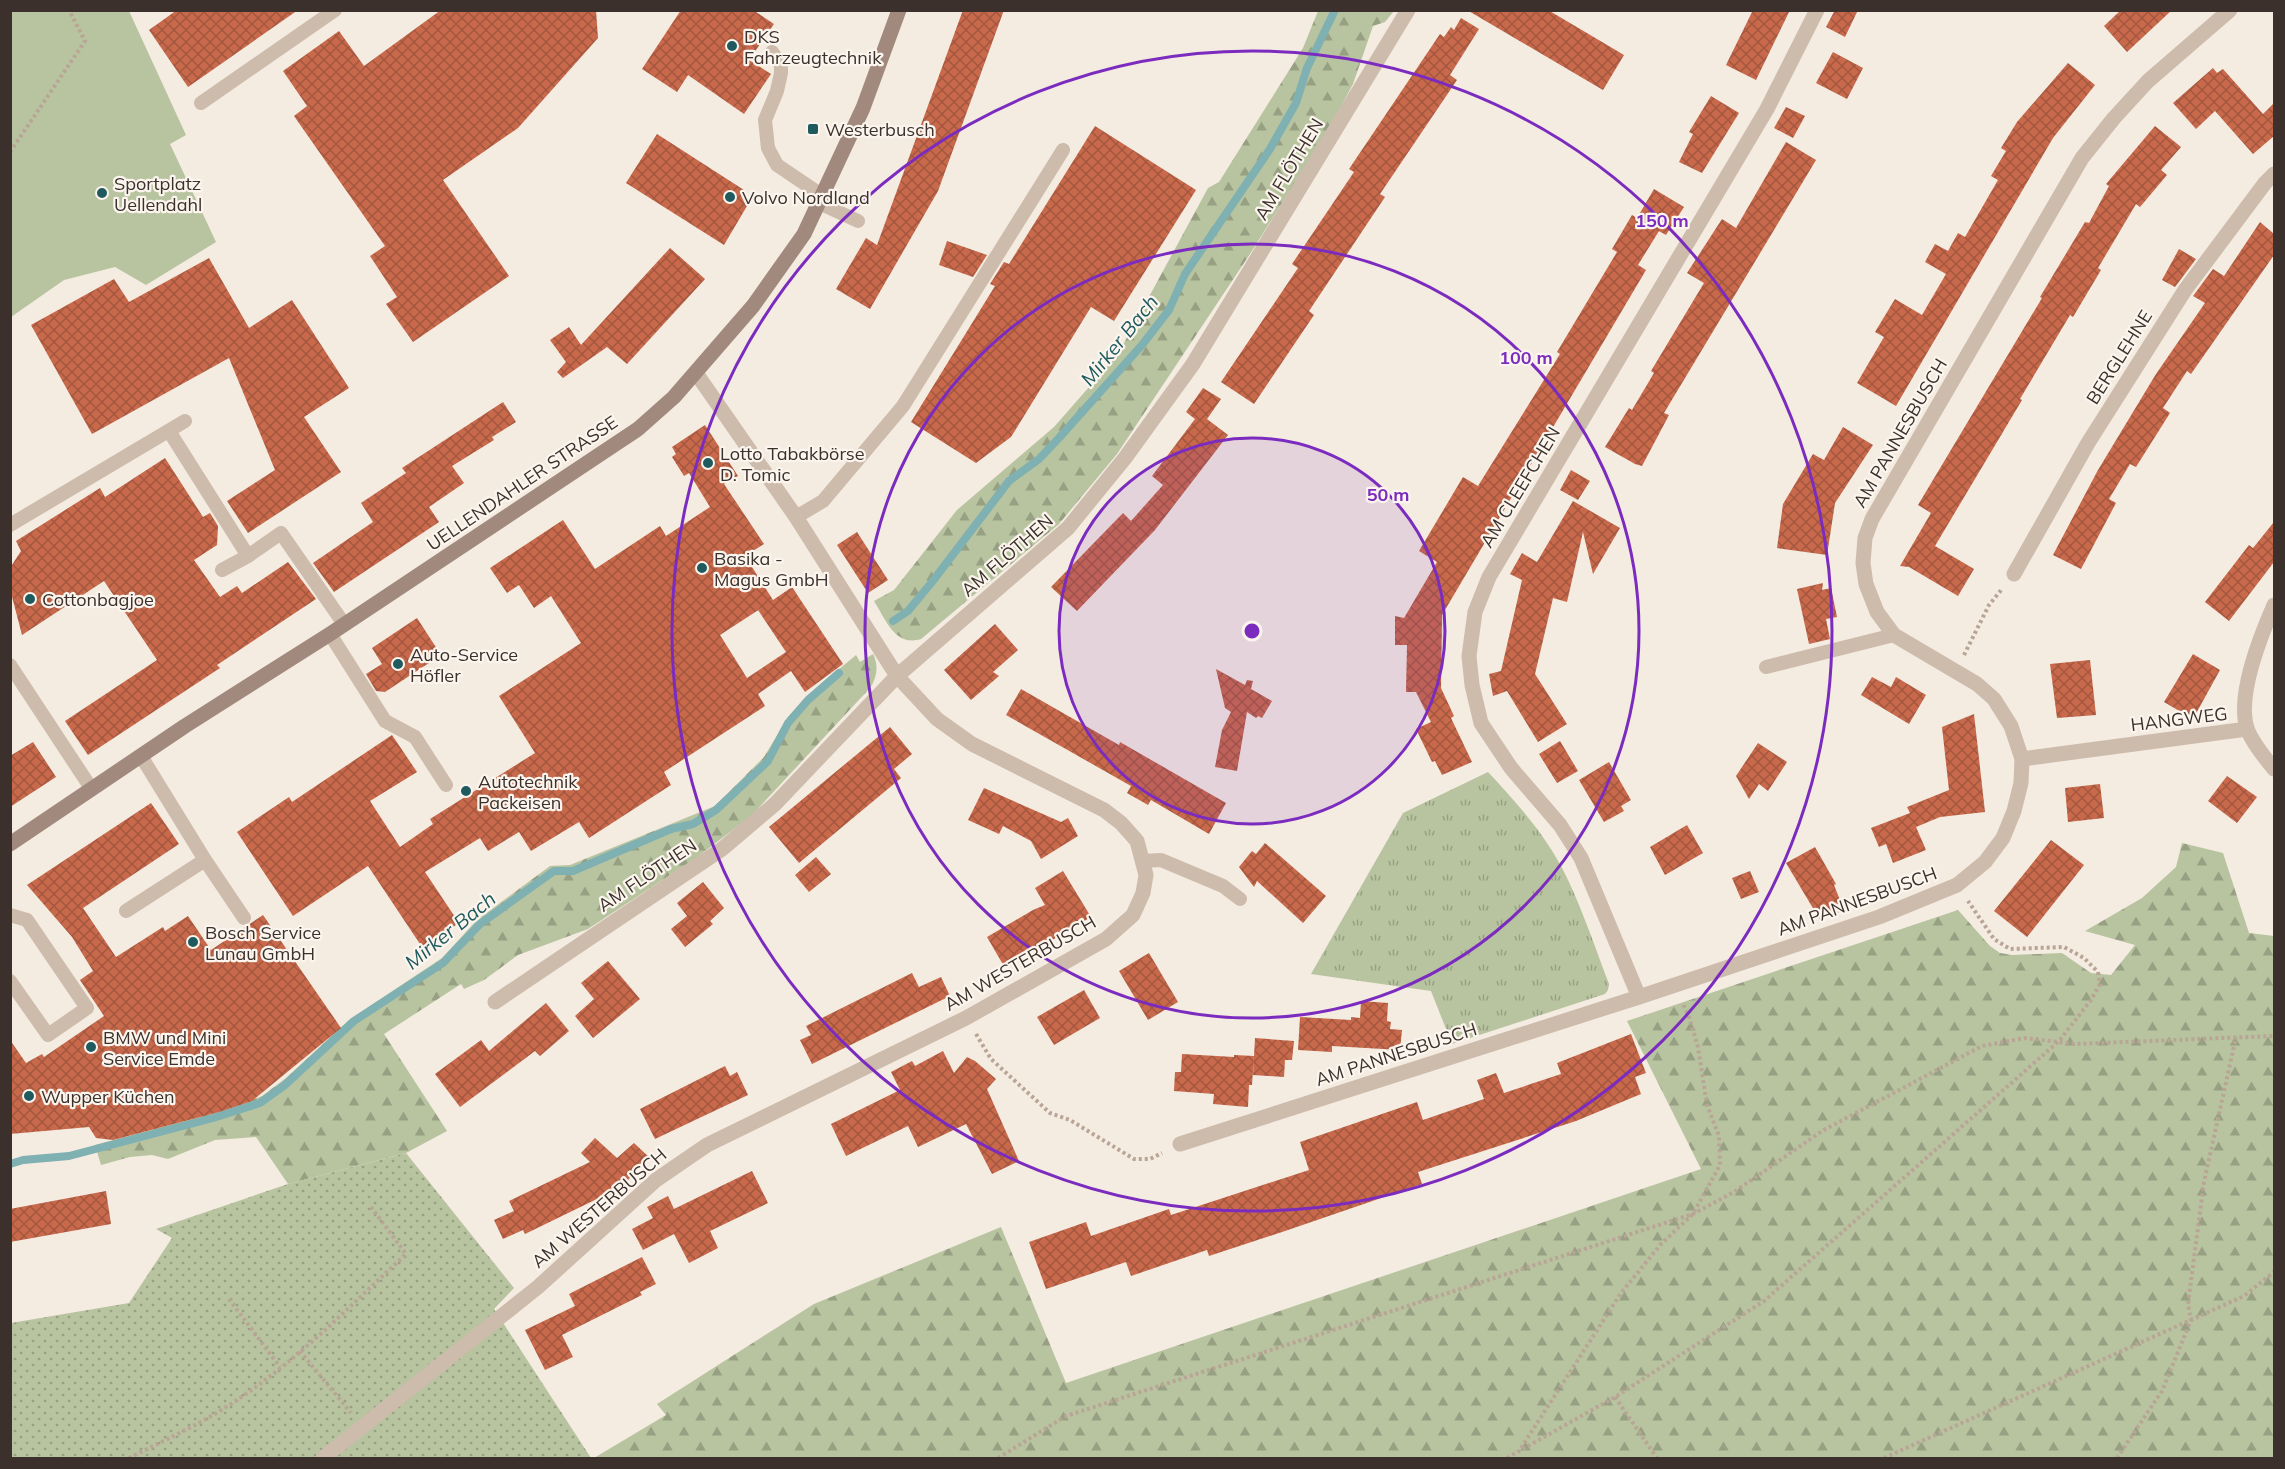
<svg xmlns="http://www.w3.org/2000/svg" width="2285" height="1469" viewBox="0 0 2285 1469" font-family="Mulish,sans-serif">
  <defs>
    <pattern id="forest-firs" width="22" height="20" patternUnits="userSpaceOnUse" patternTransform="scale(1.5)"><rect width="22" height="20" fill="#b8c4a0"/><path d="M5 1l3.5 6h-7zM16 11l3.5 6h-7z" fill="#97a083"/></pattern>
    <pattern id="park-tufts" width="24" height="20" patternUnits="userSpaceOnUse" patternTransform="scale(1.5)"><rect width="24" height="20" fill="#b8c4a0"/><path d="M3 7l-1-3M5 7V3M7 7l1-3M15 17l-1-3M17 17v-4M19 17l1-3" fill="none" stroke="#97a083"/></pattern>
    <pattern id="garden-dots" width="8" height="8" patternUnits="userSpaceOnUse" patternTransform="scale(1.5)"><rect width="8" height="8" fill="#b8c4a0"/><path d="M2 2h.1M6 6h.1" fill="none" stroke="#97a083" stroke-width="1.8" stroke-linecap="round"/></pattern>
    <pattern id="building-cross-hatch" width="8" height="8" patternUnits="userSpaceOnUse" patternTransform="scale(1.5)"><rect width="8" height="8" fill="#c8694b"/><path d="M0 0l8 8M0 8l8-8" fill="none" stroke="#a4573f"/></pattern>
  </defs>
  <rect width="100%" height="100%" fill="#f4ebe1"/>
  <path fill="#b8c4a0" d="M 11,10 L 129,11 L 186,135 L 170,144 L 216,242 L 146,285 L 115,267 L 64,280 L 11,317 Z"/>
  <path fill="url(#forest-firs)" d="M 1318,11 L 1394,11 L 1385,22 L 1373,26 L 1353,84 L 1331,125 L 1250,254 L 1117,454 L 1059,524 L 921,639 C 895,647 886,620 874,601 L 894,590 L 957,510 L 1054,427 L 1118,354 L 1208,188 L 1219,182 L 1303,48 Z
    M 873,654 C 879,666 877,677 870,688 L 751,816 L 696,858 L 588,929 L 518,955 L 484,980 L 464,989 L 461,984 L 384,1034 L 447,1131 L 406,1153 L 288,1184 L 256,1137 L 215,1140 L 168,1159 L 152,1155 L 130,1157 L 101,1165 L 95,1145 L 221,1111 L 262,1096 L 286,1078 L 349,1020 L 442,958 L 477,920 L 550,866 L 570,865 L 715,806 L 764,757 L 788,717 L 806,697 L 856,655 L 860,662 Z
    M 2182,843 L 2223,853 L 2249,933 L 2274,936 L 2274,1458 L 594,1458 L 666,1415 L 657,1404 L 814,1304 L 1001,1227 L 1066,1383 L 1701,1169 L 1627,1021 L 1958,910 L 1990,946 L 2000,953 L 2012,955 L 2062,953 L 2091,973 L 2111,975 L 2135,945 L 2085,931 L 2142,898 L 2176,867 Z"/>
  <path fill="url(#park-tufts)" d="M 1488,772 C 1518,804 1550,840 1568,880 C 1584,914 1596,950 1609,984 L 1608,990 L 1605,994 L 1452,1044 L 1431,991 L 1311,974 L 1403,813 Z"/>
  <path fill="url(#garden-dots)" d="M 406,1153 L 514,1288 L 494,1309 L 591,1458 L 11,1458 L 11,1323 L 129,1303 L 172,1238 L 156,1229 L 288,1184 Z"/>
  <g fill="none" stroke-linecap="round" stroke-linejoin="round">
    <path stroke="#7fb0b2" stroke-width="8" d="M 893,621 L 908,611 L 932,582 L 1009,481 L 1039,459 L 1058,439 L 1142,345 L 1169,310 L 1185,274 L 1270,149 L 1296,103 L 1307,68 L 1335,10
      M 10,1164 L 23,1160 L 69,1156 L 213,1118 L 260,1103 L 285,1085 L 354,1021 L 443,963 L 480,924 L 554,871 L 573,871 L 671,829 L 693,824 L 716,810 L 768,761 L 788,723 L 808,700 L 839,673"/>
  </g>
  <path fill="url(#building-cross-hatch)" fill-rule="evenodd" d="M 177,10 L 298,10 L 188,87 L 149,30 Z
    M 441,10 L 596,10 L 598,38 L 518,128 L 443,180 L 509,276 L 413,342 L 386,304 L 397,297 L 370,256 L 385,246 L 294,116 L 307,106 L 283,71 L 339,31 L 364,66 Z
    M 681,10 L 753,10 L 774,24 L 749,60 L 771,74 L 744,114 L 688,75 L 677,92 L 642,69 Z
    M 963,10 L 1004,10 L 938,191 L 870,309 L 836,289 L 866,238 L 877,245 Z
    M 1467,10 L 1548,10 L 1624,55 L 1603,90 Z
    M 1753,10 L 1790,10 L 1756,80 L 1726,65 Z
    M 1835,10 L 1858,10 L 1845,37 L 1826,27 Z
    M 2121,10 L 2172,10 L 2127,52 L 2104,26 Z
    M 1461,18 L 1479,29 L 1450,75 L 1457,80 L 1380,194 L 1385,197 L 1309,311 L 1314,315 L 1254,404 L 1221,382 L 1298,268 L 1292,264 L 1354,172 L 1349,169 L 1440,34 L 1444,37 L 1451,27 L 1454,30 Z
    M 1833,52 L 1863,68 L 1847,99 L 1816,83 Z
    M 2068,63 L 2095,85 L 2053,138 L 1896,406 L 1857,383 L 1884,337 L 1875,332 L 1895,299 L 1922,315 L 1946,274 L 1925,262 L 1935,244 L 1948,251 L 1958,233 L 1965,237 L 1998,180 L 1991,176 L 2006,151 L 2001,148 L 2017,122 Z
    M 2213,68 L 2217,73 L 2223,69 L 2263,114 L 2274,103 L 2274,136 L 2253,154 L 2215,111 L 2196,129 L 2173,103 Z
    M 1711,96 L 1739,113 L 1702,173 L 1679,162 L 1693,134 L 1689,132 Z
    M 1786,107 L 1805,116 L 1793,138 L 1774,128 Z
    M 1095,126 L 1196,190 L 1114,321 L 1091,307 L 1011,437 L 976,463 L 911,422 L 995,286 L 990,284 L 1004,262 L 1009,264 Z
    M 2155,126 L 2181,147 L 2161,170 L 2167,175 L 2140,207 L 2136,204 L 2098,268 L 2101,270 L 2073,317 L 2070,315 L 2020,399 L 2022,400 L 1935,546 L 1974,569 L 1958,596 L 1909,567 L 1900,566 L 1931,513 L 1918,505 L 2042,298 L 2040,297 L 2085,222 L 2089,223 L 2109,186 L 2106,184 Z
    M 657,134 L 744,190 L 747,206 L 724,245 L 626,183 Z
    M 1786,142 L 1816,160 L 1664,413 L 1669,415 L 1642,466 L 1635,464 L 1605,447 L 1629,408 L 1632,410 L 1654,373 L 1651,371 L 1704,283 L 1687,273 L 1722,219 L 1736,228 Z
    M 1654,189 L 1684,207 L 1666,235 L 1659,231 L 1638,265 L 1646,270 L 1442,615 L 1441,688 L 1454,716 L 1451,718 L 1472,762 L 1442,775 L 1435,761 L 1432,762 L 1416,729 L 1431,722 L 1416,692 L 1406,692 L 1407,645 L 1395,645 L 1395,616 L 1404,618 L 1437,562 L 1419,551 L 1463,477 L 1478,486 L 1560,354 L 1557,352 L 1617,252 L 1612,249 L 1632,215 L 1637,218 Z
    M 2260,222 L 2274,234 L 2274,255 L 2191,374 L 2187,371 L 2163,408 L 2170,413 L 2136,467 L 2130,464 L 2109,499 L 2116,503 L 2081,569 L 2053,555 L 2098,470 L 2156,374 L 2205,303 L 2193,296 L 2213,269 L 2224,276 Z
    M 947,241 L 987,255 L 973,277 L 939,265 Z
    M 670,248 L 705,279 L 627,364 L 607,347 L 563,378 L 557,372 L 566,362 L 550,340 L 569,327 L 581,345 Z
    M 2179,249 L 2196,259 L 2175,287 L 2162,280 Z
    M 209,258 L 249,328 L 292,300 L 349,388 L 304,417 L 341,472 L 248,533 L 227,501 L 275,470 L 229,358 L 92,434 L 31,325 L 114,279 L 129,302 Z
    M 1203,388 L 1221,399 L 1207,419 L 1228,435 L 1155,530 L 1077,611 L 1051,587 L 1123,513 L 1131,521 L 1163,485 L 1152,476 L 1195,419 L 1186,412 Z
    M 503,402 L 516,422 L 492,437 L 494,440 L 452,466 L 464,483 L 429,507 L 439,522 L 334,592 L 313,563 L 373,522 L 361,503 L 406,473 L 402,468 Z
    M 705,425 L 738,476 L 724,484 L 764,544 L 745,556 L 773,600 L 792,587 L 843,664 L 805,692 L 791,671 L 758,694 L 765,706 L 664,772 L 671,785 L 589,838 L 579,822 L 531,851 L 519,832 L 488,851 L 480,838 L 425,872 L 459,923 L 422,947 L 368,866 L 293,916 L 237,832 L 289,797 L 292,802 L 392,735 L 417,772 L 370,801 L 400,847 L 433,824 L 430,819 L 535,753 L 499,696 L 581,643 L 551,596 L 534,608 L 519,585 L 507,593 L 490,568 L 563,520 L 595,569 L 660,526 L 666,536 L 710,507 L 689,473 L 684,476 L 672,457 L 676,454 L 672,447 ZM 763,607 L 758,610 L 786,652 L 747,678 L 720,635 Z
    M 1843,427 L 1873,445 L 1835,503 L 1827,555 L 1777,548 L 1783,504 L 1813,454 L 1824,460 Z
    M 165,458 L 203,517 L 210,513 L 218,526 L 217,545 L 194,560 L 220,597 L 237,586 L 242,593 L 288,562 L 316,599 L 217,665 L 220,668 L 88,755 L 65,721 L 157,660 L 104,581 L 22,635 L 10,589 L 10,568 L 21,551 L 16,541 L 100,488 L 105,497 Z
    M 1571,470 L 1590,481 L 1578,500 L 1560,490 Z
    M 1573,501 L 1620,528 L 1593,574 L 1583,532 L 1567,602 L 1553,598 L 1535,674 L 1567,724 L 1538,742 L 1507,691 L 1493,696 L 1489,674 L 1501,671 L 1522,580 L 1510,574 L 1522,553 L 1537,562 Z
    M 2274,522 L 2274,562 L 2229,621 L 2205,602 L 2249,545 L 2253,548 Z
    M 857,532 L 888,580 L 868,593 L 837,545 Z
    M 1823,583 L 1822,590 L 1831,588 L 1837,617 L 1826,619 L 1830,639 L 1809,644 L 1797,589 Z
    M 417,618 L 441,655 L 385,692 L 376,691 L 366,674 L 382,664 L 372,648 Z
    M 995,624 L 1018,650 L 993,672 L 999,676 L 971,700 L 944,670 Z
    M 2193,654 L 2220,670 L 2193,719 L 2164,702 Z
    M 2090,660 L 2096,715 L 2057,718 L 2050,664 Z
    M 1216,669 L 1245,685 L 1247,680 L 1253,681 L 1251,689 L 1272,701 L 1262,718 L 1258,716 L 1256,718 L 1247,712 L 1237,771 L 1215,767 L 1222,730 L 1231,712 L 1225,708 Z
    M 1872,677 L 1891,687 L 1896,677 L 1926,695 L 1909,724 L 1861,695 Z
    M 1021,689 L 1119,745 L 1120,742 L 1226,803 L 1209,834 L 1151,800 L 1148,805 L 1127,793 L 1131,786 L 1006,715 Z
    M 1974,714 L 1985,812 L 1940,817 L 1916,827 L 1926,850 L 1893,863 L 1886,844 L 1879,847 L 1871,828 L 1910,813 L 1907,807 L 1949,790 L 1942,727 Z
    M 890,727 L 912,754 L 894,769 L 901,778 L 799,863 L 769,827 Z
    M 1560,741 L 1578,771 L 1557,783 L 1539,754 Z
    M 33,742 L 56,777 L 10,807 L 10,756 Z
    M 1758,743 L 1787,762 L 1768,791 L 1759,784 L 1749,799 L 1736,776 Z
    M 1609,762 L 1631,800 L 1621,806 L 1624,811 L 1604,822 L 1579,780 Z
    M 2227,776 L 2257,797 L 2237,823 L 2208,801 Z
    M 2100,784 L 2104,818 L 2068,822 L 2065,788 Z
    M 984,788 L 1061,822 L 1068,818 L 1078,836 L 1041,859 L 1031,841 L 1003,826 L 999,834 L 968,820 Z
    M 151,803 L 179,844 L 83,908 L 116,957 L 163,927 L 165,931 L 188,916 L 211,950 L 263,915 L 341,1028 L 252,1101 L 219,1112 L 113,1140 L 96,1138 L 89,1127 L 10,1134 L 10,1040 L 26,1063 L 42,1054 L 44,1057 L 104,1016 L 80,980 L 93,971 L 72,937 L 27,885 Z
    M 1687,825 L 1703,853 L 1665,875 L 1650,847 Z
    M 2051,840 L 2084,865 L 2027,937 L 1994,911 Z
    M 1265,843 L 1326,896 L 1303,923 L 1257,881 L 1254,887 L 1239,867 L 1252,851 L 1256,854 Z
    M 1815,847 L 1836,884 L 1834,885 L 1844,910 L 1820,920 L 1786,863 Z
    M 816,857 L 831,874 L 809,892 L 795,875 Z
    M 1063,871 L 1091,917 L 1005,968 L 987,937 L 1033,910 L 1045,905 L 1035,888 Z
    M 1750,871 L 1759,892 L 1741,899 L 1732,878 Z
    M 703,882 L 724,908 L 710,921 L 713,924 L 685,947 L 671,929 L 687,916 L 677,903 Z
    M 1149,953 L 1178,1002 L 1148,1020 L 1119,971 Z
    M 608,961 L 640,999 L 593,1038 L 575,1016 L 594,999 L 581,983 Z
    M 912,973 L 919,987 L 941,977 L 950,996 L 812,1064 L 800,1040 L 811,1035 L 806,1026 Z
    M 1084,990 L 1100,1018 L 1054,1045 L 1037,1017 Z
    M 1361,1001 L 1388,1003 L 1387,1021 L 1391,1022 L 1390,1029 L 1402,1030 L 1400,1050 L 1332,1046 L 1332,1052 L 1298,1050 L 1300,1017 L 1351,1020 L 1351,1017 L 1360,1018 Z
    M 546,1003 L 569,1031 L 540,1056 L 535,1051 L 460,1107 L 435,1074 L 481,1040 L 489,1051 Z
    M 1631,1034 L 1646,1073 L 1635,1077 L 1641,1094 L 1576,1121 L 1418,1172 L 1422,1184 L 1288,1230 L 1209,1256 L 1207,1250 L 1131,1276 L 1126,1262 L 1046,1289 L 1029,1242 L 1086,1222 L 1091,1236 L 1169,1209 L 1171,1215 L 1309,1170 L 1300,1142 L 1417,1102 L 1423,1120 L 1484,1099 L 1477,1080 L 1496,1073 L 1504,1093 L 1561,1074 L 1557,1063 Z
    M 1255,1038 L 1294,1041 L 1292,1060 L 1285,1060 L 1284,1077 L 1253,1075 Z
    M 943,1051 L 954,1073 L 967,1057 L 975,1061 L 996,1079 L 987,1089 L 1019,1161 L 992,1174 L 966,1124 L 918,1147 L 908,1126 L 846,1156 L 831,1124 L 900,1090 L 891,1072 L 912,1061 L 915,1066 Z
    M 1182,1054 L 1234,1057 L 1234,1055 L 1254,1056 L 1252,1085 L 1249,1085 L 1248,1107 L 1213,1104 L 1214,1094 L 1174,1091 L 1175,1072 L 1181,1072 Z
    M 725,1066 L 730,1076 L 737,1072 L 748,1095 L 655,1139 L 640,1109 Z
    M 595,1138 L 617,1158 L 634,1143 L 650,1158 L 606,1202 L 601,1197 L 525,1234 L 523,1230 L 503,1239 L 494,1220 L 514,1211 L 509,1201 L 590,1162 L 581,1153 Z
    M 752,1171 L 768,1203 L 710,1231 L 718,1248 L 689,1263 L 674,1234 L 643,1250 L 632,1229 L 653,1218 L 647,1207 L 668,1196 L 674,1209 Z
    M 106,1191 L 111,1224 L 10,1242 L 10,1209 Z
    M 642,1257 L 656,1284 L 640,1292 L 642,1295 L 562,1335 L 573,1357 L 545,1370 L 525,1330 L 575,1306 L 569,1294 Z"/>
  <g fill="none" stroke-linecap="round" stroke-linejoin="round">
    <path stroke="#b9a596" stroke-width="4" stroke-dasharray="3 3" stroke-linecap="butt" d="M 10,152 L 85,41 L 69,10
      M 1964,655 L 1989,605 L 2002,589
      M 976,1034 L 991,1059 L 1050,1113 L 1070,1120 L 1134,1159 L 1150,1159 L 1162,1153
      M 229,1299 L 280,1367
      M 300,1351 L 351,1413
      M 1615,1397 L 1657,1458
      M 1521,1448 L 1621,1293 L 1661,1244 L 1693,1214 L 1720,1165 L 1719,1136 L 1707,1105 L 1698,1047 L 1689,1017 L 1683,1004
      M 129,1458 C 165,1440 203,1423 237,1400 C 299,1359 352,1304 406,1254 L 371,1207
      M 998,1458 L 1066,1416 L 1693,1214 L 1734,1192 L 1822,1131 L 1982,1046 L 2025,1038 L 2075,1044 L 2274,1036
      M 1507,1458 L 1615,1397 L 1764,1301 L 2059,1041 L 2091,1000 L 2100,984 L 2098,972 L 2084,958 L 2064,947 L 2010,949 L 1994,939 L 1968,901
      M 1884,1458 L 2244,1296 L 2274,1272
      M 2117,1458 L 2162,1391 L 2191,1320 L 2188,1304 L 2204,1182 L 2236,1037"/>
    <path stroke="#cdbbac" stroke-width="14" d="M 772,52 L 781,65 L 781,73 L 777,91 L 765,120 L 768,148 L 777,165 L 823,196
      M 201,103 L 335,10
      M 819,203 L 858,221
      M 169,431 L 248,556 L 281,533 L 344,624
      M 796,517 L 823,501 L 903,406 L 1063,150
      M 10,525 L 185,421
      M 222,570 L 248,556
      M 330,634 L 385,721 L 415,737 L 446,785
      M 10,665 L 91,788
      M 1766,667 L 1894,635
      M 141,756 L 205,860 L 244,918
      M 1143,861 L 1161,860 L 1223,886 L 1240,899
      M 126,911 L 205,860
      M 10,915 L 27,920 L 87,1008 L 48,1035 L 10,981"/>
    <path stroke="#cdbbac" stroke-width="15" d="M 2014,574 L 2088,443 L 2185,290 L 2265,183 L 2274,174
      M 2274,605 C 2261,635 2235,698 2248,731 C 2254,745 2265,758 2274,769
      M 2022,759 L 2247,729
      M 1639,997 L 1581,858 L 1560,825 L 1511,768 L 1481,723 L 1472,685 L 1469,656 L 1475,612 L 1489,577 L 1767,109 L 1817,10
      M 495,1002 L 722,849 L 775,804 L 897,676 L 1068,528 L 1125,458 L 1193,364 L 1408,10
      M 1180,1144 L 1639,997 L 1879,917 L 1957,885 L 1985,862 L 2003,838 L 2014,811 L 2021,783 L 2022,759 L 2011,726 L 1994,699 L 1977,684 L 1894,635 L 1877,612 L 1866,584 L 1863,563 L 1865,538 L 1872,519 L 2082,158 L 2114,118 L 2148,81 L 2230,10
      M 323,1458 L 538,1287 L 656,1180 L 707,1145 L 966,1018 L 1106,939 L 1133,915 L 1143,893 L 1146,875 L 1137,841 L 1121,823 L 1104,810 L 972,744 L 937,719 L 897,676 L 796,517 L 696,373"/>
    <path stroke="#a18a7d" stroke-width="15" d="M 10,844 L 185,726 L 330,634 L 638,429 L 674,397 L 753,306 L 804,234 L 863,108 L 899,10"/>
  </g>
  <circle cx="1252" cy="631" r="193" fill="#7b2cbf" fill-opacity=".12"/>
  <g fill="none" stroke="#7b2cbf" stroke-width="3">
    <circle cx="1252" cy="631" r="193"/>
    <circle cx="1252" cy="631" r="387"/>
    <circle cx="1252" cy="631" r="580"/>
  </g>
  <g fill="#1f5a5e" stroke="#fbf5ee" stroke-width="2">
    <circle cx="732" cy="46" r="6"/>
    <rect x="807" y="123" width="12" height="12" rx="3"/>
    <circle cx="102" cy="193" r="6"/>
    <circle cx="730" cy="197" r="6"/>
    <circle cx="708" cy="463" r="6"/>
    <circle cx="702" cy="568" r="6"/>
    <circle cx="30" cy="599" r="6"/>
    <circle cx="398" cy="664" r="6"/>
    <circle cx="466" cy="791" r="6"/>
    <circle cx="193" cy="942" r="6"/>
    <circle cx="91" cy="1047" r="6"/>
    <circle cx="29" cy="1096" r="6"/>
  </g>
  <g text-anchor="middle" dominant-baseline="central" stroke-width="4.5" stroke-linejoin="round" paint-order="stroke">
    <g font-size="18" fill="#3b302b" stroke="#fbf5ee" text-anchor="start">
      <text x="744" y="36">DKS<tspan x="744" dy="21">Fahrzeugtechnik</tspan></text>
      <text x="825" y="129">Westerbusch</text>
      <text x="114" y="183">Sportplatz<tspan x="114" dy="21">Uellendahl</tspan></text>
      <text x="742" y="197">Volvo Nordland</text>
      <text x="720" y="453">Lotto Tabakbörse<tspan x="720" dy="21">D. Tomic</tspan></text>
      <text x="714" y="558">Basika -<tspan x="714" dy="21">Magus GmbH</tspan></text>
      <text x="42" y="599">Cottonbagjoe</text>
      <text x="410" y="654">Auto-Service<tspan x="410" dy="21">Höfler</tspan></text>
      <text x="478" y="781">Autotechnik<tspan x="478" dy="21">Packeisen</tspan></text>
      <text x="205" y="932">Bosch Service<tspan x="205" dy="21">Lunau GmbH</tspan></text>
      <text x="103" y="1037">BMW und Mini<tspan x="103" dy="21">Service Emde</tspan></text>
      <text x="41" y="1096">Wupper Küchen</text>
    </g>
    <g font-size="18" fill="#3b302b" stroke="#fbf5ee">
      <text transform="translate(1289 169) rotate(-59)">AM FLÖTHEN</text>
      <text transform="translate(2119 357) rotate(-58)">BERGLEHNE</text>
      <text transform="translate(1900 433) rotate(-60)">AM PANNESBUSCH</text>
      <text transform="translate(522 483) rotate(-34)">UELLENDAHLER STRASSE</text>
      <text transform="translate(1520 487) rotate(-59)">AM CLEEFCHEN</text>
      <text transform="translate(1007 555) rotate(-41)">AM FLÖTHEN</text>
      <text transform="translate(2179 719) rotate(-7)">HANGWEG</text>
      <text transform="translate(647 875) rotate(-34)">AM FLÖTHEN</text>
      <text transform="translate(1857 901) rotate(-20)">AM PANNESBUSCH</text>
      <text transform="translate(1020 963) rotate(-30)">AM WESTERBUSCH</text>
      <text transform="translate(1396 1054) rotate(-18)">AM PANNESBUSCH</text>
      <text transform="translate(599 1208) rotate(-41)">AM WESTERBUSCH</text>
    </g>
    <g font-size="20" font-style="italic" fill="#1f5a5e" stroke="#fbf5ee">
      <text transform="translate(1119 340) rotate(-51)">Mirker Bach</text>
      <text transform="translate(450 930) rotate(-39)">Mirker Bach</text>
    </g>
  </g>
  <circle cx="1252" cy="631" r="9" fill="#7b2cbf" stroke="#fbf5ee" stroke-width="3"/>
  <g font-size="18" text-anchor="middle" font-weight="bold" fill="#7b2cbf" stroke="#fbf5ee" stroke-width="4.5" stroke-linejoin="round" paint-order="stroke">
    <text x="1662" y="227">150 m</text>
    <text x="1526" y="364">100 m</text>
    <text x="1388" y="501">50 m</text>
  </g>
  <rect width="2285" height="1469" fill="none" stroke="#3b302b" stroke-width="24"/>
</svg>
